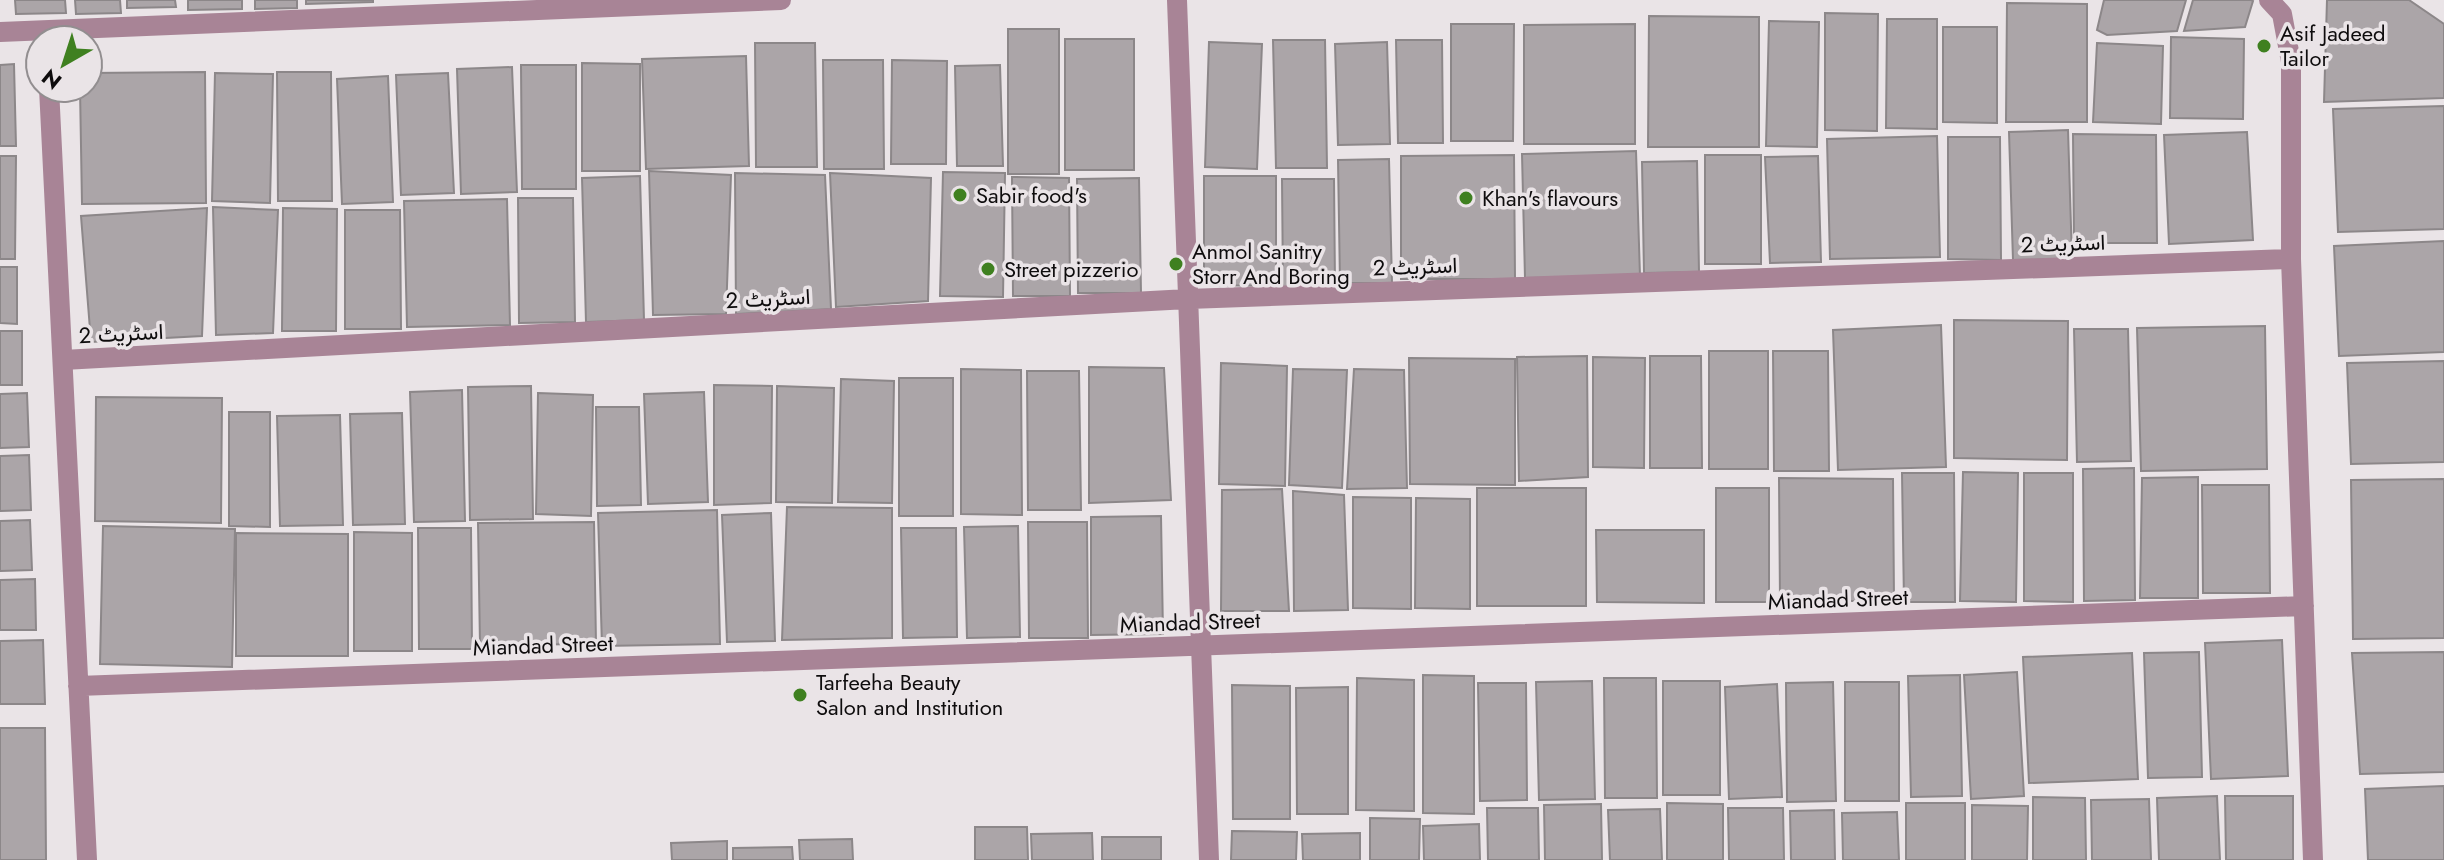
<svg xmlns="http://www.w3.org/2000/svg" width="2444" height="860" viewBox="0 0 2444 860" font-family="Jost,Vazirmatn,sans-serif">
  <rect width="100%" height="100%" fill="#eae4e7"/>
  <path fill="#aba5a8" stroke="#8c8789" stroke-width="2" d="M 15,0 L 65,0 L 66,13 L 16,14 Z
    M 75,0 L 120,0 L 121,13 L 76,14 Z
    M 127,0 L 175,0 L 176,7 L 127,8 Z
    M 188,0 L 242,0 L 242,9 L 188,10 Z
    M 255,0 L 297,0 L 297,8 L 255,9 Z
    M 306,0 L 373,0 L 373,2 L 306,4 Z
    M 2104,0 L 2186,0 L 2177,31 L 2107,35 L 2097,30 Z
    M 2193,0 L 2251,0 L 2253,1 L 2245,27 L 2184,31 Z
    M 2327,0 L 2409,0 L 2444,24 L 2444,98 L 2324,102 Z
    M 2007,3 L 2087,4 L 2087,122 L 2006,122 Z
    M 1825,13 L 1878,14 L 1877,131 L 1825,130 Z
    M 1649,16 L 1759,17 L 1759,147 L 1648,147 Z
    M 1887,19 L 1937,19 L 1937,129 L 1886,128 Z
    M 1769,21 L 1819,22 L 1817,147 L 1766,146 Z
    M 1451,24 L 1514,24 L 1513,141 L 1451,141 Z
    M 1635,24 L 1635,144 L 1524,144 L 1524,25 Z
    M 1943,27 L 1997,27 L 1997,123 L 1943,122 Z
    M 1008,29 L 1059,29 L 1059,174 L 1008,174 Z
    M 2171,37 L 2244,39 L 2243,119 L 2170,118 Z
    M 1065,39 L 1134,39 L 1134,170 L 1065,170 Z
    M 1273,40 L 1325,40 L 1327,168 L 1276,168 Z
    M 1396,40 L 1442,40 L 1443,143 L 1398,143 Z
    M 1209,42 L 1262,44 L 1257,169 L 1205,167 Z
    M 1387,42 L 1390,144 L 1338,145 L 1335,44 Z
    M 755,43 L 815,43 L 817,167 L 756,167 Z
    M 2097,43 L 2163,46 L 2161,124 L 2093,122 Z
    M 746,56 L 749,166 L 646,169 L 642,59 Z
    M 823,60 L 883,60 L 884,169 L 824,169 Z
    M 892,60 L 947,61 L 946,164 L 891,164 Z
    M 582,63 L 640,64 L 640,171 L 582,171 Z
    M 14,64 L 16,146 L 0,146 L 0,65 Z
    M 521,65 L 576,65 L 576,189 L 522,189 Z
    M 1000,65 L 1003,166 L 957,166 L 955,66 Z
    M 512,67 L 517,192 L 461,194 L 457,69 Z
    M 205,72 L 206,203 L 82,204 L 80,88 L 88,88 L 88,73 Z
    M 277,72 L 331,72 L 332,201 L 278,201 Z
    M 215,73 L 273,74 L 270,203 L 212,201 Z
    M 448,73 L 454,193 L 401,195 L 396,75 Z
    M 388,76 L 393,202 L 342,204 L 337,79 Z
    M 2444,106 L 2444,229 L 2338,232 L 2333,109 Z
    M 2068,130 L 2072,259 L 2013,260 L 2009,132 Z
    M 2247,132 L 2253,240 L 2169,244 L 2164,135 Z
    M 2073,134 L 2156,135 L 2157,243 L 2074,243 Z
    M 1937,136 L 1940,257 L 1830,259 L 1827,139 Z
    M 1948,137 L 2000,137 L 2001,260 L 1948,259 Z
    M 1636,151 L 1640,276 L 1525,278 L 1522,154 Z
    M 1514,155 L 1515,279 L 1401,279 L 1401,156 Z
    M 1705,155 L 1761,155 L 1761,264 L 1705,264 Z
    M 0,156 L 16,156 L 15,259 L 0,259 Z
    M 1818,156 L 1821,262 L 1770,263 L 1765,157 Z
    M 1389,159 L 1392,283 L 1340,283 L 1338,160 Z
    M 1697,161 L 1699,272 L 1644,273 L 1642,162 Z
    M 649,171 L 731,175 L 726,314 L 653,315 Z
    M 943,172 L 1005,173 L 1003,297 L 940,296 Z
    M 735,173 L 825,175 L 831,309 L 736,314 Z
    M 830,173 L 931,178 L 928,301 L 836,307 Z
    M 640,176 L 644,320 L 586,322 L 582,178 Z
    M 1204,176 L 1276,176 L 1276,286 L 1204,285 Z
    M 1012,177 L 1069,178 L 1070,296 L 1013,296 Z
    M 1139,178 L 1141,293 L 1078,293 L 1077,179 Z
    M 1282,179 L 1334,179 L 1335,286 L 1283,287 Z
    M 518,198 L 573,198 L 575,322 L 519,323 Z
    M 507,199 L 510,325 L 407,327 L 404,201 Z
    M 213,207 L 278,210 L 273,333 L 216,335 Z
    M 207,208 L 202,336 L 91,342 L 81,216 Z
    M 283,208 L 337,209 L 336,331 L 282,331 Z
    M 345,210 L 400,210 L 401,329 L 345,329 Z
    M 2444,241 L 2444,352 L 2339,356 L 2334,246 Z
    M 0,267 L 17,267 L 17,324 L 0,323 Z
    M 1954,320 L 2068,321 L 2067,460 L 1954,458 Z
    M 1941,325 L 1946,467 L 1838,470 L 1833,330 Z
    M 2265,326 L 2267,469 L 2141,471 L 2137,328 Z
    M 2074,329 L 2128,329 L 2131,461 L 2077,462 Z
    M 0,331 L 22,331 L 22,385 L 0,385 Z
    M 1709,351 L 1768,351 L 1768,469 L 1709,469 Z
    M 1773,351 L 1828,351 L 1829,471 L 1774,471 Z
    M 1587,356 L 1588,477 L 1519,481 L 1517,357 Z
    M 1650,356 L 1701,356 L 1702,468 L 1650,468 Z
    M 1593,357 L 1645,358 L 1644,468 L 1593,467 Z
    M 1409,358 L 1515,359 L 1515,485 L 1410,484 Z
    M 2444,361 L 2444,462 L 2351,464 L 2347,363 Z
    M 1221,363 L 1287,366 L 1285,486 L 1219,484 Z
    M 1089,367 L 1164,368 L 1171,500 L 1089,503 Z
    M 961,369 L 1021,370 L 1022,515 L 961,514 Z
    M 1293,369 L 1347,370 L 1342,488 L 1289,485 Z
    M 1354,369 L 1404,370 L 1407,488 L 1347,489 Z
    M 1027,371 L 1079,371 L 1081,510 L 1028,510 Z
    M 899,378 L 953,378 L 953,516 L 899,516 Z
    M 841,379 L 894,381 L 892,503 L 838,502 Z
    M 714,385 L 772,386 L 771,503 L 714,505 Z
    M 531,386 L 533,519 L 470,520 L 468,387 Z
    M 777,386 L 834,388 L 832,503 L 776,502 Z
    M 462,390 L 465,521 L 414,522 L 410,392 Z
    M 704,392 L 708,502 L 648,504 L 644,394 Z
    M 27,393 L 29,447 L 0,448 L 0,394 Z
    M 538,393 L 593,395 L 591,516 L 536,514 Z
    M 96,397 L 222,398 L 221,523 L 95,521 Z
    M 596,407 L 639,407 L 641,505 L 597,506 Z
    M 229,412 L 270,412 L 270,527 L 229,526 Z
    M 402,413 L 405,524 L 353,525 L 350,414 Z
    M 340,415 L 343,525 L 280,526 L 277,416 Z
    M 29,455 L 31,510 L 0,511 L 0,456 Z
    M 2134,468 L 2135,600 L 2084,601 L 2083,469 Z
    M 1963,472 L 2018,473 L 2016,602 L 1960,601 Z
    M 1902,473 L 1954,473 L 1955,602 L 1904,602 Z
    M 2024,473 L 2073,473 L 2073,602 L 2024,601 Z
    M 2198,477 L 2198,598 L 2140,598 L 2142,478 Z
    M 1779,478 L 1893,479 L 1894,601 L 1780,601 Z
    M 2444,479 L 2444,638 L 2353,639 L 2351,480 Z
    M 2202,485 L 2269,485 L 2270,593 L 2203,593 Z
    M 1477,488 L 1586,488 L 1586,606 L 1477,606 Z
    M 1716,488 L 1769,488 L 1769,602 L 1716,602 Z
    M 1282,489 L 1289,611 L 1221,611 L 1222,490 Z
    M 1293,491 L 1344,495 L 1348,610 L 1294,611 Z
    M 1353,497 L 1411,498 L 1411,609 L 1353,608 Z
    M 1416,498 L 1470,499 L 1470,609 L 1415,608 Z
    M 787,507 L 892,508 L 892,638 L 782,640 Z
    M 717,510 L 720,644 L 602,646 L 598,513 Z
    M 771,513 L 775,641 L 727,642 L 722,515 Z
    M 1161,516 L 1163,634 L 1091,635 L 1091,517 Z
    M 30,520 L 32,570 L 0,571 L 0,521 Z
    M 594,522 L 596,644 L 480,645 L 478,523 Z
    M 1028,522 L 1087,522 L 1088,638 L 1029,638 Z
    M 103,526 L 235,529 L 232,667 L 100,664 Z
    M 1018,526 L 1020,637 L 967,638 L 964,527 Z
    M 418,528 L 471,528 L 472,649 L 419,649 Z
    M 901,528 L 956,528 L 957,637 L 903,638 Z
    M 1596,530 L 1704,530 L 1704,603 L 1597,602 Z
    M 354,532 L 412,533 L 412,651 L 354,651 Z
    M 236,533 L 348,534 L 348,656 L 236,656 Z
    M 35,579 L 36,630 L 0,630 L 0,580 Z
    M 43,640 L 45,704 L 0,704 L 0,641 Z
    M 2282,640 L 2288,776 L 2211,779 L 2205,643 Z
    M 2199,652 L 2202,777 L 2148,778 L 2144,653 Z
    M 2444,652 L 2444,772 L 2360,774 L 2352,653 Z
    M 2132,653 L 2138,779 L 2029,783 L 2023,657 Z
    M 2017,672 L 2024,796 L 1971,799 L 1964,675 Z
    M 1423,675 L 1474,676 L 1474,814 L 1423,813 Z
    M 1960,675 L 1962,796 L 1911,797 L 1908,676 Z
    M 1357,678 L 1414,680 L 1414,811 L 1356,810 Z
    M 1604,678 L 1656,678 L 1657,798 L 1605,798 Z
    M 1592,681 L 1595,799 L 1539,800 L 1536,682 Z
    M 1663,681 L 1720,681 L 1720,795 L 1663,795 Z
    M 1833,682 L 1836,801 L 1787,802 L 1786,683 Z
    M 1845,682 L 1899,682 L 1899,801 L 1845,801 Z
    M 1478,683 L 1526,683 L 1527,800 L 1480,801 Z
    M 1777,684 L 1782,797 L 1729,799 L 1725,687 Z
    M 1232,685 L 1290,686 L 1290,819 L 1233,819 Z
    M 1348,687 L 1348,814 L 1297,814 L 1296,688 Z
    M 0,728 L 45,728 L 46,860 L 0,860 Z
    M 2444,786 L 2444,860 L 2368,860 L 2365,789 Z
    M 2217,796 L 2220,860 L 2159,860 L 2157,798 Z
    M 2225,796 L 2293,796 L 2293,860 L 2226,860 Z
    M 2033,797 L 2085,798 L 2086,860 L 2033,860 Z
    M 2149,799 L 2151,860 L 2092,860 L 2091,800 Z
    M 1667,803 L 1723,804 L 1723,860 L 1667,860 Z
    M 1906,803 L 1965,803 L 1965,860 L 1906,860 Z
    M 1601,804 L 1602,860 L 1545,860 L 1544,805 Z
    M 1972,805 L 2028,806 L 2027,860 L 1972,860 Z
    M 1487,808 L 1538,808 L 1539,860 L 1488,860 Z
    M 1728,808 L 1783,808 L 1784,860 L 1729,860 Z
    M 1660,809 L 1662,860 L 1610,860 L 1608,810 Z
    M 1834,810 L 1835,860 L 1791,860 L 1790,811 Z
    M 1897,812 L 1899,860 L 1843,860 L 1842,813 Z
    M 1370,818 L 1420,819 L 1419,860 L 1370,860 Z
    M 1479,824 L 1480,860 L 1424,860 L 1423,826 Z
    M 975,827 L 1027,827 L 1028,860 L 975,860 Z
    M 1232,831 L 1297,832 L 1296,860 L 1231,860 Z
    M 1092,833 L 1093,860 L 1032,860 L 1031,834 Z
    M 1360,833 L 1360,860 L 1303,860 L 1302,834 Z
    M 1102,837 L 1161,837 L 1161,860 L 1102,860 Z
    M 852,839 L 853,860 L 800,860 L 799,840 Z
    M 727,841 L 727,860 L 672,860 L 671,843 Z
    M 792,847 L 793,860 L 733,860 L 733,848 Z"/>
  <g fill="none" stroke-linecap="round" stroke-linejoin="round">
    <path stroke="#a88496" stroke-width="20" d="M 1177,0 L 1209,860
      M 2269,0 L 2282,14 L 2291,62 L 2291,259 L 2313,860
      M 0,32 L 781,0
      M 49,88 L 87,860
      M 63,360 L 1188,299 L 2291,259
      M 78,686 L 2304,606"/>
  </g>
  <g fill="#3f8020" stroke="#eae4e7" stroke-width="3">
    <circle cx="2264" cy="46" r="8"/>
    <circle cx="960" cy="195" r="8"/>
    <circle cx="1466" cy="198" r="8"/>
    <circle cx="1176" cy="264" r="8"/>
    <circle cx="988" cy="269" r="8"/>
    <circle cx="800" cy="695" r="8"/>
  </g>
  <g text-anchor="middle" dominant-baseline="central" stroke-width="7" stroke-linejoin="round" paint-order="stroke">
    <g font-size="22" fill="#0e0c0d" stroke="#eae4e7" text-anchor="start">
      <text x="2280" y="33">Asif Jadeed<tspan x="2280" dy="25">Tailor</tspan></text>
      <text x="976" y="195">Sabir food's</text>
      <text x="1482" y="198">Khan's flavours</text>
      <text x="1192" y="251">Anmol Sanitry<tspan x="1192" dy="25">Storr And Boring</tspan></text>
      <text x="1004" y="269">Street pizzerio</text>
      <text x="816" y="682">Tarfeeha Beauty<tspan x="816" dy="25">Salon and Institution</tspan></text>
    </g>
    <g font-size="22" fill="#0e0c0d" stroke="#eae4e7">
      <text transform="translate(2063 243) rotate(-2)">اسٹریٹ 2</text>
      <text transform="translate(1415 266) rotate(-2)">اسٹریٹ 2</text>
      <text transform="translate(768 298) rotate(-3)">اسٹریٹ 2</text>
      <text transform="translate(121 333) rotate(-3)">اسٹریٹ 2</text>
      <text transform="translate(1838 599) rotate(-2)">Miandad Street</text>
      <text transform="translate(1190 622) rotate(-2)">Miandad Street</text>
      <text transform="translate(543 645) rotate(-2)">Miandad Street</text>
    </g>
  </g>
  <g transform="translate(64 64) rotate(219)"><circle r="38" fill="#eae4e7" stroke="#928e90" stroke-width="2"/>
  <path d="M0-6L14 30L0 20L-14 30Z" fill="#3f8020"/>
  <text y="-12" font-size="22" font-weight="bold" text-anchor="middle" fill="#0e0c0d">N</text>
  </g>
</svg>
